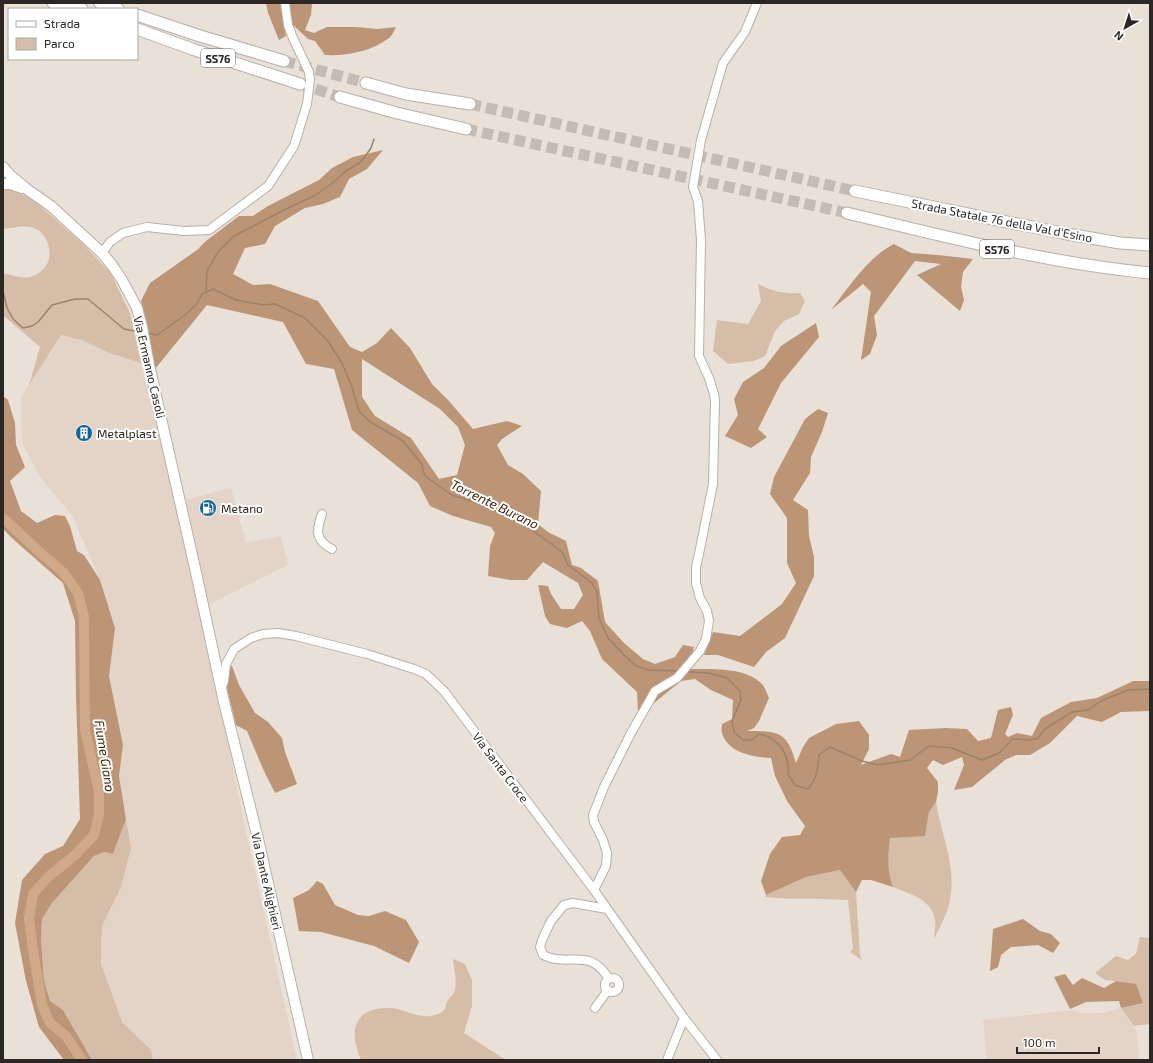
<svg xmlns="http://www.w3.org/2000/svg" width="1153" height="1063" viewBox="0 0 1153 1063" font-family="'Exo 2',sans-serif">
  <rect width="100%" height="100%" fill="#e9e0d8"/>
  <path fill="#e3d4c7" d="M 60,335 L 82,340 L 109,353 L 141,363 L 194,575 L 243,818 L 297,1060 L 153,1060 L 151,1050 L 122,1022 L 101,963 L 102,926 L 121,887 L 131,848 L 119,776 L 123,745 L 109,676 L 115,628 L 100,580 L 72,515 L 40,477 L 22,442 L 21,397 Z
    M 231,488 L 246,543 L 281,536 L 288,565 L 208,605 L 185,500 Z
    M 1121,1008 L 1137,1032 L 1139,1060 L 987,1060 L 983,1020 L 1072,1010 L 1081,1013 L 1102,1013 Z"/>
  <path fill="#d6bda8" d="M 3,190 L 11,190 L 24,195 L 38,204 L 81,242 L 110,272 L 130,313 L 141,363 L 109,353 L 82,340 L 61,335 L 29,385 L 40,347 L 4,316 L 3,312 L 3,273 C 11,275 22,279 30,277 C 36,276 45,269 47,264 C 53,253 48,235 36,229 C 26,224 14,228 3,229 Z
    M 758,284 C 772,291 784,294 800,293 L 805,301 L 799,314 L 784,321 L 775,331 L 765,356 L 754,361 L 728,364 L 713,351 L 717,320 L 748,324 L 761,301 Z
    M 936,802 C 942,840 959,869 948,908 C 945,918 939,929 934,939 C 934,933 936,926 935,920 C 932,899 910,894 893,887 C 887,871 888,855 890,837 L 925,835 L 929,812 Z
    M 126,819 L 131,848 L 121,887 L 102,926 L 101,963 L 122,1022 L 151,1050 L 153,1060 L 92,1060 L 63,1010 L 50,1001 L 44,980 L 41,939 L 42,919 L 52,903 L 94,856 L 104,852 L 113,854 Z
    M 840,870 L 856,892 L 860,955 L 862,960 L 850,952 L 853,949 L 848,900 C 820,898 793,900 765,897 L 766,895 L 806,877 Z
    M 1140,937 L 1150,938 L 1150,1024 L 1134,1026 L 1121,1008 L 1143,1003 L 1125,982 L 1105,980 L 1095,973 L 1116,956 L 1128,960 L 1136,954 Z
    M 453,959 L 465,964 L 472,980 L 472,1006 L 464,1033 L 506,1060 L 361,1060 C 348,1032 354,1006 390,1008 C 401,1008 411,1015 423,1016 C 429,1017 441,1015 445,1009 C 446,1006 446,1003 448,1000 C 450,997 454,994 455,990 C 457,980 454,969 453,959 Z"/>
  <path fill="#bb9575" fill-rule="evenodd" d="M 266,3 L 312,3 L 311,15 L 305,30 L 314,33 L 327,27 L 355,27 L 378,29 L 396,27 C 394,31 392,36 389,38 C 371,52 346,56 325,55 L 315,41 L 308,39 L 290,22 L 283,22 L 286,36 L 279,40 L 268,13 Z
    M 383,150 L 367,169 L 349,179 L 340,197 L 323,204 L 305,208 L 275,226 L 265,244 L 245,248 L 233,274 L 253,285 L 270,284 L 318,301 L 350,347 L 362,352 L 377,343 L 391,328 L 410,348 L 432,384 L 449,401 L 473,429 L 507,421 L 522,426 L 502,439 L 497,445 L 508,465 L 523,474 L 541,491 L 538,524 L 548,532 L 566,541 L 572,565 L 581,568 L 598,581 L 605,622 L 624,643 L 643,659 L 655,664 L 675,657 L 683,645 L 694,647 L 691,659 L 691,669 C 712,669 746,667 762,684 C 765,687 767,694 769,698 L 759,721 L 754,728 L 747,731 C 778,731 787,731 796,763 L 803,747 L 809,738 L 836,724 L 859,721 L 869,735 L 869,749 L 861,765 L 891,754 L 900,757 L 909,730 L 945,728 L 967,729 L 978,741 L 991,738 L 998,710 L 1011,707 L 1013,715 L 1005,734 L 1008,737 L 1017,733 L 1032,736 L 1041,718 L 1071,702 L 1097,698 L 1133,681 L 1150,681 L 1150,711 L 1121,712 L 1102,722 L 1077,716 L 1050,743 L 1030,755 L 1016,755 L 1005,760 L 972,787 L 954,790 L 964,765 L 962,757 L 943,765 L 933,760 L 927,768 L 938,782 L 938,792 L 936,802 L 929,812 L 925,836 L 890,838 C 888,855 887,871 893,887 L 871,880 L 862,880 L 856,892 L 840,870 L 806,877 L 766,895 L 761,881 L 770,854 L 782,837 L 800,835 L 805,826 L 787,801 L 775,776 L 771,758 C 753,757 728,753 722,733 C 721,731 722,727 722,724 L 732,719 L 733,700 L 711,690 L 695,679 L 681,681 L 648,708 L 638,711 L 637,692 L 602,659 L 590,631 L 582,621 L 567,628 L 550,624 L 545,616 L 538,585 L 548,586 L 551,594 L 561,609 L 574,609 L 583,595 L 578,583 L 543,562 L 527,580 L 510,580 L 488,576 L 490,546 L 495,533 L 491,527 L 453,516 L 430,506 L 418,483 L 352,430 L 334,369 L 306,364 L 283,322 L 207,305 L 155,369 L 147,323 L 141,301 L 150,283 L 197,250 L 206,241 L 239,216 L 253,216 L 268,206 L 319,180 L 332,168 L 353,157 ZM 362,359 L 440,409 L 458,427 L 465,445 L 457,475 L 439,479 L 411,438 L 375,416 L 362,397 Z
    M 894,244 L 911,253 L 938,255 L 973,259 L 963,272 L 961,287 L 964,300 L 960,311 L 917,275 L 941,264 L 915,261 L 874,316 L 877,335 L 870,354 L 861,360 L 871,292 L 863,284 L 831,310 C 848,288 869,256 894,244 Z
    M 816,323 L 819,337 L 781,383 L 758,429 L 767,437 L 751,448 L 725,436 L 738,415 L 734,399 L 743,382 L 764,368 L 781,346 Z
    M 3,396 L 8,400 L 15,423 L 16,445 L 25,467 L 10,481 L 21,511 L 37,523 L 55,515 L 65,516 L 70,526 L 77,551 L 84,555 L 100,580 L 115,628 L 109,676 L 123,745 L 119,776 L 126,819 L 113,854 L 104,852 L 94,856 L 52,903 L 42,919 L 41,939 L 44,980 L 50,1001 L 63,1010 L 92,1060 L 64,1060 L 39,1027 L 26,981 L 15,923 L 22,880 L 45,854 L 63,846 L 80,819 L 76,695 L 75,621 L 63,583 L 14,540 L 3,529 Z
    M 818,409 L 828,413 L 822,432 L 811,457 L 810,473 L 793,500 L 808,510 L 809,536 L 814,557 L 814,576 L 785,638 L 766,652 L 754,667 L 718,655 L 704,655 L 713,632 L 740,636 L 782,604 L 796,583 L 787,563 L 787,518 L 770,494 L 774,477 L 805,419 Z
    M 232,666 L 239,685 L 255,713 L 268,722 L 282,738 L 285,752 L 297,784 L 275,793 L 264,771 L 247,731 L 236,725 L 222,668 Z
    M 317,881 L 323,884 L 335,905 L 358,915 L 369,916 L 385,911 L 406,920 L 419,942 L 409,963 L 374,946 L 321,932 L 299,931 L 293,898 L 309,890 Z
    M 1023,919 L 1040,931 L 1051,934 L 1060,943 L 1053,953 L 1038,945 L 1011,947 L 1001,955 L 998,967 L 990,971 L 993,929 Z
    M 1065,974 L 1073,985 L 1082,978 L 1104,988 L 1116,981 L 1136,984 L 1143,1003 L 1121,1008 L 1119,1001 L 1086,1002 L 1070,1009 L 1054,977 Z"/>
  <g fill="none" stroke-linecap="round" stroke-linejoin="round">
    <path stroke="#9e826a" stroke-width="1.5" d="M 3,291 L 7,308 L 13,319 L 23,328 L 32,326 L 38,322 L 52,305 L 75,299 L 88,299 L 124,329 L 140,332
      M 206,292 L 207,271 L 218,252 L 234,236 L 286,209 L 314,196 L 330,185 L 346,171 L 361,162 L 371,148 L 374,139
      M 147,333 L 157,335 L 185,315 L 196,305 L 202,294 L 213,289 L 236,300 L 263,305 L 275,304 L 305,318 L 328,341 L 342,363 L 352,387 L 359,411 L 369,421 L 403,441 L 421,463 L 425,476 L 452,495 L 478,503 L 508,517 L 529,528 L 550,543 L 562,552 L 568,565 L 592,583 L 597,592 L 599,618 L 608,638 L 624,655 L 636,666 L 649,670 L 679,671
      M 687,672 L 709,673 L 727,678 L 740,691 L 741,700 L 732,721 L 734,732 L 743,740 L 752,740 L 759,734 C 778,737 790,755 788,774 L 795,785 L 808,789 C 817,780 818,767 819,755 L 830,747 L 862,761 L 878,765 L 910,760 L 929,746 L 952,748 L 982,760 L 999,753 L 1013,739 L 1027,740 L 1037,739 L 1045,729 L 1072,712 L 1088,710 L 1101,701 L 1128,690 L 1150,689"/>
    <path stroke="#cfa988" stroke-width="10" d="M 3,518 L 35,548 L 64,573 L 78,593 L 84,617 L 85,730 L 99,792 L 99,815 L 94,835 L 74,856 L 48,877 L 33,894 L 29,918 L 32,944 L 42,1005 L 50,1023 L 66,1036 L 82,1060"/>
    <path stroke="#c3bbb4" stroke-width="11" stroke-dasharray="11 5.5" stroke-linecap="butt" d="M 284,61 L 366,83
      M 300,84 L 340,97
      M 470,104 L 855,191
      M 466,129 L 847,213"/>
    <g stroke="#b8b0a9" stroke-width="10">
      <path id="minor" d="M 102,253 L 110,242 L 123,233 L 147,227 L 184,231 L 209,230 L 268,186 L 294,146 L 307,104 L 310,80 L 309,72 L 293,38 L 288,25 L 285,3
        M 322,514 C 316,531 315,540 332,549
        M 221,690 L 224,681 L 226,664 L 234,649 L 251,638 L 263,634 L 278,633 L 296,636 L 367,654 L 414,669 L 426,674 L 444,691 L 594,890 L 684,1018 L 717,1060
        M 594,890 L 606,866 L 607,853 L 603,840 L 594,822 L 593,815 L 604,787 L 631,733 L 655,691 L 677,678 L 700,651 L 706,639 L 709,621 L 707,611 L 700,598 L 696,583 L 696,567 L 699,554 L 713,484 L 715,401 L 714,394 L 709,378 L 699,356 L 701,240 L 698,201 L 693,187 L 701,140 L 723,63 L 745,32 L 757,3
        M 607,909 L 573,903 L 564,905 L 551,921 L 542,940 L 540,947 L 543,955 C 569,968 589,946 609,979
        M605 985a7 7 0 1 1 14 0a7 7 0 1 1-14 0Z
        M 595,1008 L 608,990
        M 667,1060 L 684,1018"/>
    </g>
    <g stroke="#b8b0a9" stroke-width="12">
      <path id="major" d="M 3,167 L 10,175 L 28,190 L 51,206 L 102,253 L 112,265 L 122,280 L 137,308 L 142,327 L 149,365 L 195,568 L 224,702 L 258,839 L 308,1060
        M 3,184 L 11,184 L 22,188"/>
    </g>
    <g stroke="#b8b0a9" stroke-width="13">
      <path id="highway" d="M 53,3 L 69,9
        M 66,3 L 82,9
        M 100,3 L 118,9
        M 137,15 L 197,35 L 284,61
        M 137,29 L 192,49 L 300,84
        M 366,83 L 406,94 L 470,104
        M 340,97 L 397,113 L 466,129
        M 855,191 L 1062,233 L 1120,243 L 1150,245
        M 847,213 C 947,237 1047,263 1150,273"/>
    </g>
    <use href="#minor" stroke="#fff" stroke-width="8"/>
    <use href="#major" stroke="#fff" stroke-width="10"/>
    <use href="#highway" stroke="#fff" stroke-width="11"/>
  </g>
  <defs>
    <g id="building-disc" transform="scale(0.9)"><circle r="9.5" fill="#156597" stroke="#fff"/><path d="M-4-6H4V6H1V3H-1V6H-4ZM-2.5-4.3h1.7v1.8h-1.7ZM.8-4.3h1.7v1.8H.8ZM-2.5-1h1.7V.8h-1.7ZM.8-1h1.7V.8H.8Z" fill="#fff"/></g>
    <g id="fuel-disc" transform="scale(0.9)"><circle r="9.5" fill="#156597" stroke="#fff"/><path d="M-5.5-6h7V0h2V4h1.3V-2.5L3-4.5l.8-.8L6-3V5H2.5V1h-1V6h-7ZM-4.2-4.7v3.2H.2V-4.7Z" fill="#fff"/></g>
  </defs>
  <g fill-rule="evenodd">
    <use href="#building-disc" x="84" y="433"/>
    <use href="#fuel-disc" x="208" y="508"/>
  </g>
  <g text-anchor="middle" dominant-baseline="central" stroke-width="4" stroke-linejoin="round" paint-order="stroke">
    <g fill="#fff" stroke="#6b6866" stroke-width="1">
      <rect x="201" y="49" width="34" height="18" rx="3"/>
      <rect x="980" y="240" width="34" height="18" rx="3"/>
    </g>
    <g font-size="11" font-weight="bold" fill="#2b2724">
      <text x="218" y="58">SS76</text>
      <text x="997" y="249">SS76</text>
    </g>
    <g font-size="12" fill="#2b2724" stroke="#fff">
      <text transform="translate(1002 220) rotate(11)">Strada Statale 76 della Val d'Esino</text>
      <text transform="translate(150 367) rotate(77)">Via Ermanno Casoli</text>
      <text transform="translate(501 767) rotate(53)">Via Santa Croce</text>
      <text transform="translate(267 881) rotate(77)">Via Dante Alighieri</text>
    </g>
    <g font-size="12" fill="#2b2724" stroke="#fff" text-anchor="start">
      <text x="97" y="433">Metalplast</text>
      <text x="221" y="508">Metano</text>
    </g>
    <g font-size="13" font-style="italic" fill="#3c2207" stroke="#fff">
      <text transform="translate(495 504) rotate(26)">Torrente Burano</text>
      <text transform="translate(105 756) rotate(81)">Fiume Giano</text>
    </g>
  </g>
  <rect width="1153" height="1063" fill="none" stroke="#2b2724" stroke-width="8"/>
  <rect x="8" y="8" width="130" height="52" fill="#ffffff" stroke="#aaa9a7"/>
  <rect x="16" y="21" width="20" height="6" fill="#ffffff" stroke="#aaa9a7"/>
  <text x="44" y="28" font-size="12" fill="#2b2724">Strada</text>
  <rect x="16" y="38" width="20" height="12" fill="#d6bda8" stroke="#aaa9a7"/>
  <text x="44" y="48" font-size="12" fill="#2b2724">Parco</text>
  <g transform="translate(1125 28) rotate(219)" stroke="#ffffff" stroke-width="3" paint-order="stroke">
  <path d="M0-3L7 15L0 10L-7 15Z" fill="#2b2724"/>
  <text y="-6" font-size="11" font-weight="bold" text-anchor="middle" fill="#2b2724">N</text>
  </g>
  <path d="M1017 1047v6h82v-6" fill="none" stroke="#2b2724" stroke-width="2"/>
  <text x="1023" y="1047" font-size="12" fill="#2b2724" stroke="#ffffff" stroke-width="3" paint-order="stroke">100 m</text>
</svg>
